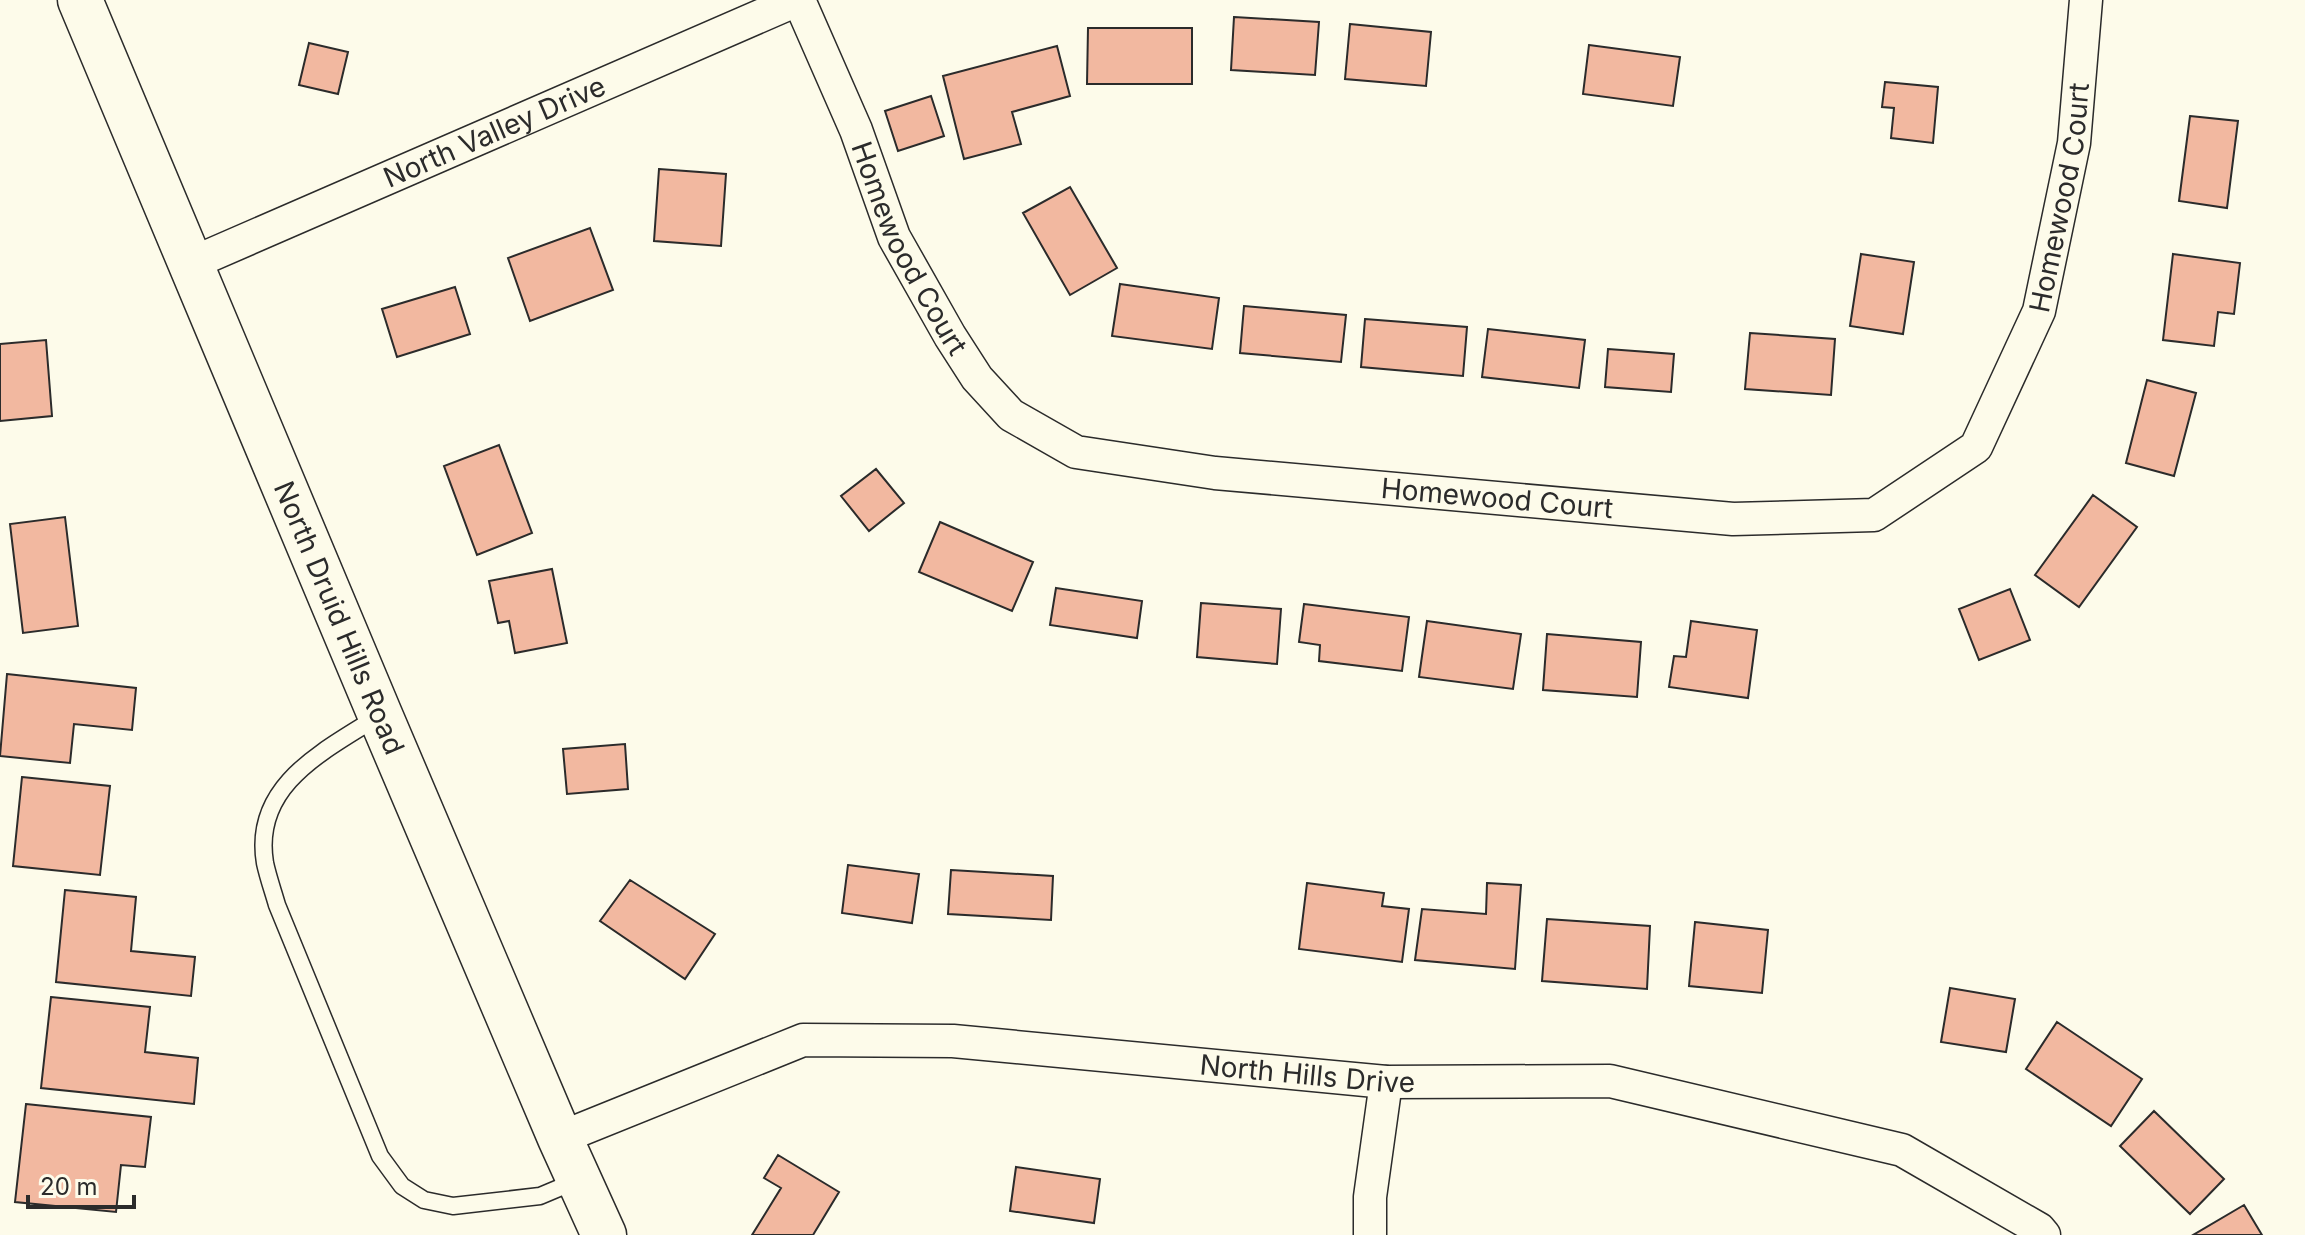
<svg xmlns="http://www.w3.org/2000/svg" width="2305" height="1235" viewBox="0 0 2305 1235" font-family="Inter,sans-serif">
  <rect width="100%" height="100%" fill="#fdfbea"/>
  <path fill="#f2b8a0" stroke="#2b2b2b" stroke-width="2" d="M 1234,17 L 1319,22 L 1315,75 L 1231,70 Z
    M 1350,24 L 1431,32 L 1426,86 L 1345,79 Z
    M 1088,28 L 1192,28 L 1192,84 L 1087,84 Z
    M 309,43 L 348,52 L 338,94 L 299,85 Z
    M 1589,45 L 1680,57 L 1673,106 L 1583,94 Z
    M 1057,46 L 1070,96 L 1012,112 L 1021,144 L 964,159 L 943,76 Z
    M 1885,82 L 1938,87 L 1933,143 L 1891,138 L 1894,108 L 1882,107 Z
    M 931,96 L 944,136 L 898,151 L 885,111 Z
    M 2190,116 L 2238,121 L 2227,208 L 2179,201 Z
    M 659,169 L 726,174 L 721,246 L 654,241 Z
    M 1070,187 L 1117,268 L 1070,295 L 1023,213 Z
    M 590,228 L 613,290 L 530,321 L 508,258 Z
    M 1861,254 L 1914,262 L 1903,334 L 1850,326 Z
    M 2173,254 L 2240,263 L 2234,314 L 2218,312 L 2214,346 L 2163,340 Z
    M 1120,284 L 1219,298 L 1212,349 L 1112,336 Z
    M 455,287 L 470,334 L 397,357 L 382,309 Z
    M 1244,306 L 1346,315 L 1341,362 L 1240,353 Z
    M 1365,319 L 1467,327 L 1463,376 L 1361,367 Z
    M 1488,329 L 1585,340 L 1579,388 L 1482,377 Z
    M 1750,333 L 1835,339 L 1831,395 L 1745,389 Z
    M 46,340 L 52,416 L 0,421 L 0,344 Z
    M 1608,349 L 1674,354 L 1671,392 L 1605,387 Z
    M 2147,380 L 2196,393 L 2174,476 L 2126,463 Z
    M 499,445 L 532,533 L 477,555 L 444,466 Z
    M 876,469 L 904,503 L 869,531 L 841,496 Z
    M 2093,495 L 2137,527 L 2079,607 L 2035,575 Z
    M 65,517 L 78,626 L 23,633 L 10,524 Z
    M 940,522 L 1033,562 L 1012,611 L 919,572 Z
    M 552,569 L 567,643 L 515,653 L 509,621 L 498,623 L 489,581 Z
    M 1056,588 L 1142,601 L 1137,638 L 1050,625 Z
    M 2010,589 L 2030,640 L 1979,660 L 1959,609 Z
    M 1201,603 L 1281,609 L 1277,664 L 1197,657 Z
    M 1304,604 L 1409,617 L 1402,671 L 1319,661 L 1320,645 L 1299,642 Z
    M 1427,621 L 1521,634 L 1513,689 L 1419,677 Z
    M 1691,621 L 1757,630 L 1748,698 L 1669,687 L 1674,656 L 1686,657 Z
    M 1547,634 L 1641,642 L 1637,697 L 1543,690 Z
    M 7,674 L 136,688 L 132,730 L 74,724 L 70,763 L 0,756 Z
    M 625,744 L 628,789 L 567,794 L 563,749 Z
    M 22,777 L 110,786 L 100,875 L 13,866 Z
    M 848,865 L 919,874 L 912,923 L 842,913 Z
    M 951,870 L 1053,876 L 1051,920 L 948,914 Z
    M 630,880 L 715,934 L 685,979 L 600,921 Z
    M 1307,883 L 1384,893 L 1382,906 L 1409,909 L 1402,962 L 1299,949 Z
    M 1487,883 L 1521,885 L 1515,969 L 1415,960 L 1422,909 L 1486,914 Z
    M 65,890 L 136,897 L 131,951 L 195,957 L 191,996 L 56,982 Z
    M 1547,919 L 1650,926 L 1647,989 L 1542,981 Z
    M 1695,922 L 1768,930 L 1762,993 L 1689,986 Z
    M 1950,988 L 2015,999 L 2006,1052 L 1941,1042 Z
    M 51,997 L 150,1007 L 145,1052 L 198,1058 L 194,1104 L 41,1088 Z
    M 2057,1022 L 2142,1079 L 2111,1126 L 2026,1069 Z
    M 26,1104 L 151,1117 L 145,1167 L 121,1165 L 116,1212 L 15,1202 Z
    M 2154,1111 L 2224,1179 L 2190,1214 L 2120,1146 Z
    M 778,1155 L 839,1192 L 813,1235 L 752,1235 L 781,1188 L 764,1178 Z
    M 1016,1167 L 1100,1179 L 1094,1223 L 1010,1211 Z
    M 2244,1205 L 2262,1235 L 2193,1235 Z"/>
  <g fill="none" stroke-linecap="round" stroke-linejoin="round">
    <g stroke="#2b2b2b" stroke-width="19">
      <path id="lane" d="M 379,716 C 324,751 252,785 265,863 C 268,877 273,891 277,905 L 380,1156 L 402,1186 L 424,1200 L 453,1206 L 540,1196 L 578,1180"/>
    </g>
    <g stroke="#2b2b2b" stroke-width="35">
      <g id="street">
        <path id="s1" d="M 799,0 L 856,130 L 894,237 L 950,336 L 977,378 L 1011,415 L 1076,452 L 1215,473 L 1733,519 L 1874,515 L 1976,447 L 2039,311 L 2074,143 L 2086,0"/>
        <path id="s2" d="M 190,264 L 797,0"/>
        <path id="s3" d="M 560,1138 L 803,1040 L 953,1041 L 1386,1082 L 1610,1081 L 1902,1150 L 2039,1229 L 2044,1235"/>
        <path d="M 1370,1235 L 1370,1197 L 1386,1082"/>
      </g>
    </g>
    <g stroke="#2b2b2b" stroke-width="47">
      <g id="secondary">
        <path id="s4" d="M 80,0 L 380,715 L 560,1138 L 604,1235"/>
      </g>
    </g>
    <use href="#lane" stroke="#fdfbea" stroke-width="16"/>
    <use href="#street" stroke="#fdfbea" stroke-width="32"/>
    <use href="#secondary" stroke="#fdfbea" stroke-width="44"/>
  </g>
  <g text-anchor="middle" dominant-baseline="central" stroke-width="6" stroke-linejoin="round" paint-order="stroke">
    <g font-size="28" fill="#2b2b2b" stroke="#fdfbea">
      <text stroke="none"><textPath href="#s2" startOffset="332">North Valley Drive</textPath></text>
      <text stroke="none"><textPath href="#s1" startOffset="1734">Homewood Court</textPath></text>
      <text stroke="none"><textPath href="#s1" startOffset="272">Homewood Court</textPath></text>
      <text stroke="none"><textPath href="#s1" startOffset="968">Homewood Court</textPath></text>
      <text stroke="none"><textPath href="#s4" startOffset="670">North Druid Hills Road</textPath></text>
      <text stroke="none"><textPath href="#s3" startOffset="768">North Hills Drive</textPath></text>
    </g>
  </g>
  <path d="M28 1195v12h106v-12" fill="none" stroke="#2b2b2b" stroke-width="4"/>
  <text x="40" y="1195" font-size="24" fill="#2b2b2b" stroke="#fdfbea" stroke-width="6" paint-order="stroke">20 m</text>
</svg>
